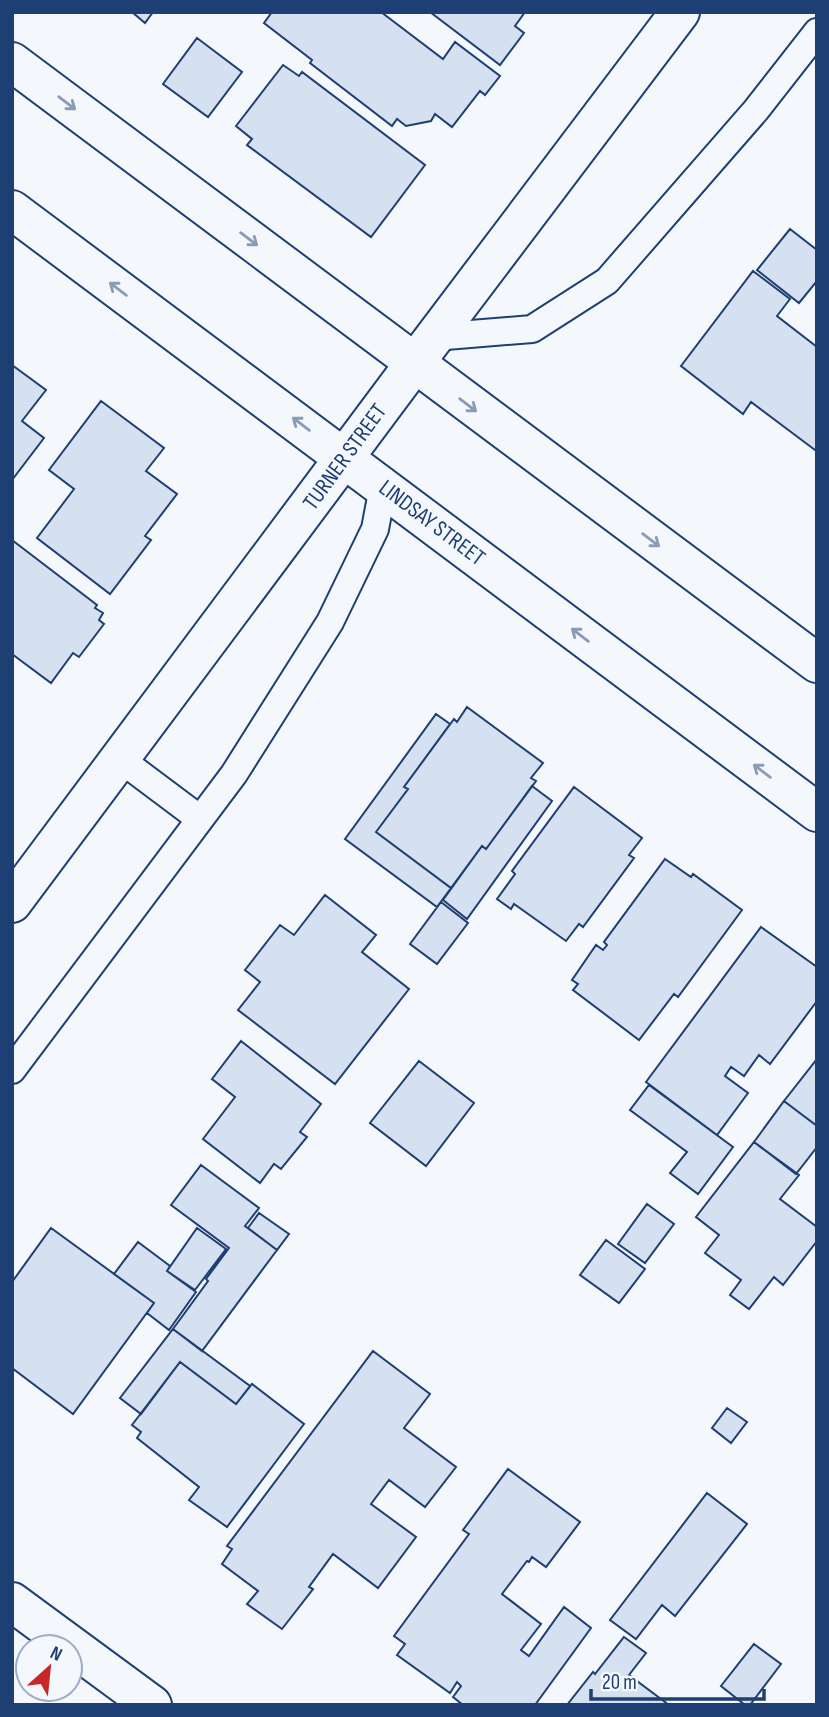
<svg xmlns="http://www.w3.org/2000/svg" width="829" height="1717" viewBox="0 0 829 1717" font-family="'Sofia Sans Condensed',sans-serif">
  <rect width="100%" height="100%" fill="#f4f7fb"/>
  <path fill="#d5e0f0" stroke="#1d3f73" stroke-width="2" d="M 132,12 L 153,12 L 145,23 Z
    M 272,12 L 381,12 L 443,59 L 455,42 L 500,76 L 485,95 L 480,91 L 452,127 L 435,114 L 431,121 L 406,126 L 397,119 L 392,126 L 310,63 L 312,60 L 264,23 Z
    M 430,12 L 525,12 L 515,26 L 524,33 L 500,65 Z
    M 197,38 L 242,72 L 208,117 L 163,84 Z
    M 283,65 L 299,76 L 302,72 L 425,165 L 371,237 L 247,145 L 252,139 L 236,126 Z
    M 790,229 L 817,250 L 817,281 L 799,303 L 757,270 Z
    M 753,271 L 790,299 L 777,316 L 817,347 L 817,448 L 815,450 L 751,402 L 743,414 L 681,366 Z
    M 12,365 L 46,390 L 22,421 L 44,438 L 12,480 Z
    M 101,401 L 164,448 L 146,471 L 177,494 L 145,536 L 151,540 L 110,594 L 37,538 L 74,489 L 49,470 Z
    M 12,540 L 97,605 L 95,608 L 103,613 L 99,620 L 104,624 L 79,657 L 73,653 L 51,683 L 12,654 Z
    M 467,707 L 543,763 L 531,778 L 536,781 L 486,849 L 482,846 L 451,888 L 376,832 L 408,789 L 404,787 L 454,719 L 457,722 Z
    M 436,714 L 450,724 L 404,787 L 408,789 L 376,832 L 451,888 L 437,907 L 345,839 Z
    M 532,786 L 552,801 L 467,919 L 443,900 L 482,846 L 486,849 Z
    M 574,787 L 642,838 L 629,855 L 634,858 L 583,927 L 579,924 L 566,941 L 514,904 L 511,909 L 497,899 L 515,874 L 512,871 Z
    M 665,859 L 691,877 L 693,874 L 742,910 L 678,997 L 674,994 L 639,1040 L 573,990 L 578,984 L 572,980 L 596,945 L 603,950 L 607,945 L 604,942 Z
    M 325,895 L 376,935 L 362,952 L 409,989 L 335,1084 L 238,1010 L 260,982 L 245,970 L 280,925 L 294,935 Z
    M 441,902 L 468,923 L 437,964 L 410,944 Z
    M 761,927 L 817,967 L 817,1001 L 770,1064 L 759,1055 L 744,1076 L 731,1067 L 725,1076 L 748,1093 L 717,1135 L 646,1082 Z
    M 241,1041 L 321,1104 L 300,1132 L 307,1137 L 281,1169 L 274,1164 L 260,1183 L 203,1139 L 235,1097 L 212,1079 Z
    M 817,1059 L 817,1126 L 784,1101 Z
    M 419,1061 L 474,1103 L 426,1166 L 370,1123 Z
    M 649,1085 L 733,1147 L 698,1194 L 670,1173 L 687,1152 L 630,1110 Z
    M 784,1101 L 817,1126 L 817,1147 L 796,1174 L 754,1142 Z
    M 754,1142 L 799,1175 L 780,1199 L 817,1227 L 817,1241 L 783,1285 L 774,1277 L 749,1309 L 730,1295 L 741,1280 L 705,1253 L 719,1235 L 696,1217 Z
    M 201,1165 L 259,1208 L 245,1226 L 277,1250 L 202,1351 L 173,1329 L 208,1281 L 206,1279 L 229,1248 L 171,1205 Z
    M 647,1204 L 674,1224 L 645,1263 L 618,1244 Z
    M 259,1213 L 289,1234 L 277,1250 L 248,1228 Z
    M 51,1228 L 154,1303 L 73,1414 L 12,1368 L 12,1282 Z
    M 197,1228 L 226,1249 L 195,1290 L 167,1271 Z
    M 606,1240 L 645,1269 L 619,1303 L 580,1275 Z
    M 138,1242 L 170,1266 L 167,1271 L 196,1292 L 169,1330 L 147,1313 L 154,1303 L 114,1274 Z
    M 173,1329 L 250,1386 L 236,1404 L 180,1362 L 141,1414 L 120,1398 Z
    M 373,1351 L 430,1394 L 404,1428 L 456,1467 L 425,1507 L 389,1480 L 371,1504 L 416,1537 L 378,1588 L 333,1554 L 309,1587 L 313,1589 L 282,1629 L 247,1604 L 258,1591 L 222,1564 L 232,1549 L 227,1546 Z
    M 180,1362 L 236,1404 L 252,1384 L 304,1424 L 227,1527 L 189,1500 L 199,1487 L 137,1438 L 141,1432 L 132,1425 Z
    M 727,1408 L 747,1422 L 731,1443 L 712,1428 Z
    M 508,1469 L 580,1522 L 546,1567 L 532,1557 L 529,1562 L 527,1561 L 502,1594 L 541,1624 L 521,1650 L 529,1656 L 564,1607 L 591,1628 L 535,1705 L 463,1705 L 453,1697 L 461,1686 L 457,1682 L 450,1693 L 397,1655 L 405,1644 L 394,1636 L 469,1534 L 463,1530 Z
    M 707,1493 L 747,1524 L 675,1616 L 662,1605 L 636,1639 L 610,1620 Z
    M 624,1637 L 646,1653 L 629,1675 L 669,1705 L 567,1705 L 593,1672 L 595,1674 Z
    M 754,1644 L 781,1664 L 750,1705 L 745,1705 L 721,1686 Z"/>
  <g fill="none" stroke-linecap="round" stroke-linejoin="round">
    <g stroke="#1d3f73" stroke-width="30">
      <path id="service" d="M 434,337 L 532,329 L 607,281 L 756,110 L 817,32
        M 120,759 L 200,819
        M 12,1070 L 234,774 L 330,622 L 375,529 L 383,487"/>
    </g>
    <g stroke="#1d3f73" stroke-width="42">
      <path id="minor" d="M 12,62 L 817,663
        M 12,210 L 817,812
        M 12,903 L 414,364 L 680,12"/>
    </g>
    <g stroke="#1d3f73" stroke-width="42">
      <path id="tertiary" d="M 12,1602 L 152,1705"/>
    </g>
    <use href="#service" stroke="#f4f7fb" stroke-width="26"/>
    <use href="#minor" stroke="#f4f7fb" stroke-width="38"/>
    <use href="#tertiary" stroke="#f4f7fb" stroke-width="38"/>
  </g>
  <defs><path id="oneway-shaft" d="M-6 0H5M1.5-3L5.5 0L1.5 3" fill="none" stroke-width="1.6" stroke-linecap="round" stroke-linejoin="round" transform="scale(1.75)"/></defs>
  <g stroke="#889bb7">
    <use href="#oneway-shaft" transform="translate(67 103) rotate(37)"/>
    <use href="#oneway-shaft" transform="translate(249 239) rotate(37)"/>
    <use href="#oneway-shaft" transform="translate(118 289) rotate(-143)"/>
    <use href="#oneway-shaft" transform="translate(468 405) rotate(37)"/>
    <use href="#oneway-shaft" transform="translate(301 424) rotate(-143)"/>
    <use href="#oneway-shaft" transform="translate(651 540) rotate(37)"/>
    <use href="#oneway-shaft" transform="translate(580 635) rotate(-143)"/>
    <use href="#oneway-shaft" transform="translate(762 771) rotate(-143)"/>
  </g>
  <g text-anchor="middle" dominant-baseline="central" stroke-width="5" stroke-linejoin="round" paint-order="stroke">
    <g font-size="23" fill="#1d3f73" stroke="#f4f7fb">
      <text transform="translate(345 457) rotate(-54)">TURNER STREET</text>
      <text transform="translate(432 523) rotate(37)">LINDSAY STREET</text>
    </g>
  </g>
  <rect width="829" height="1717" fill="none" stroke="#1d3f73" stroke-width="28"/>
  <g transform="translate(49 1668) rotate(27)"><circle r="33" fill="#f4f7fb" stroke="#9eadc5" stroke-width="2"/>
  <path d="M0-5L12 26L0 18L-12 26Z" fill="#c62828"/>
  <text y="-10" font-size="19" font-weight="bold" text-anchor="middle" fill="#1d3f73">N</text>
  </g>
  <path d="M591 1689v10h173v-10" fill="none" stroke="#1d3f73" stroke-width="3.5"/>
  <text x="602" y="1689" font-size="21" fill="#1d3f73" stroke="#f4f7fb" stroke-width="5" paint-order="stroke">20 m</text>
</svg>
